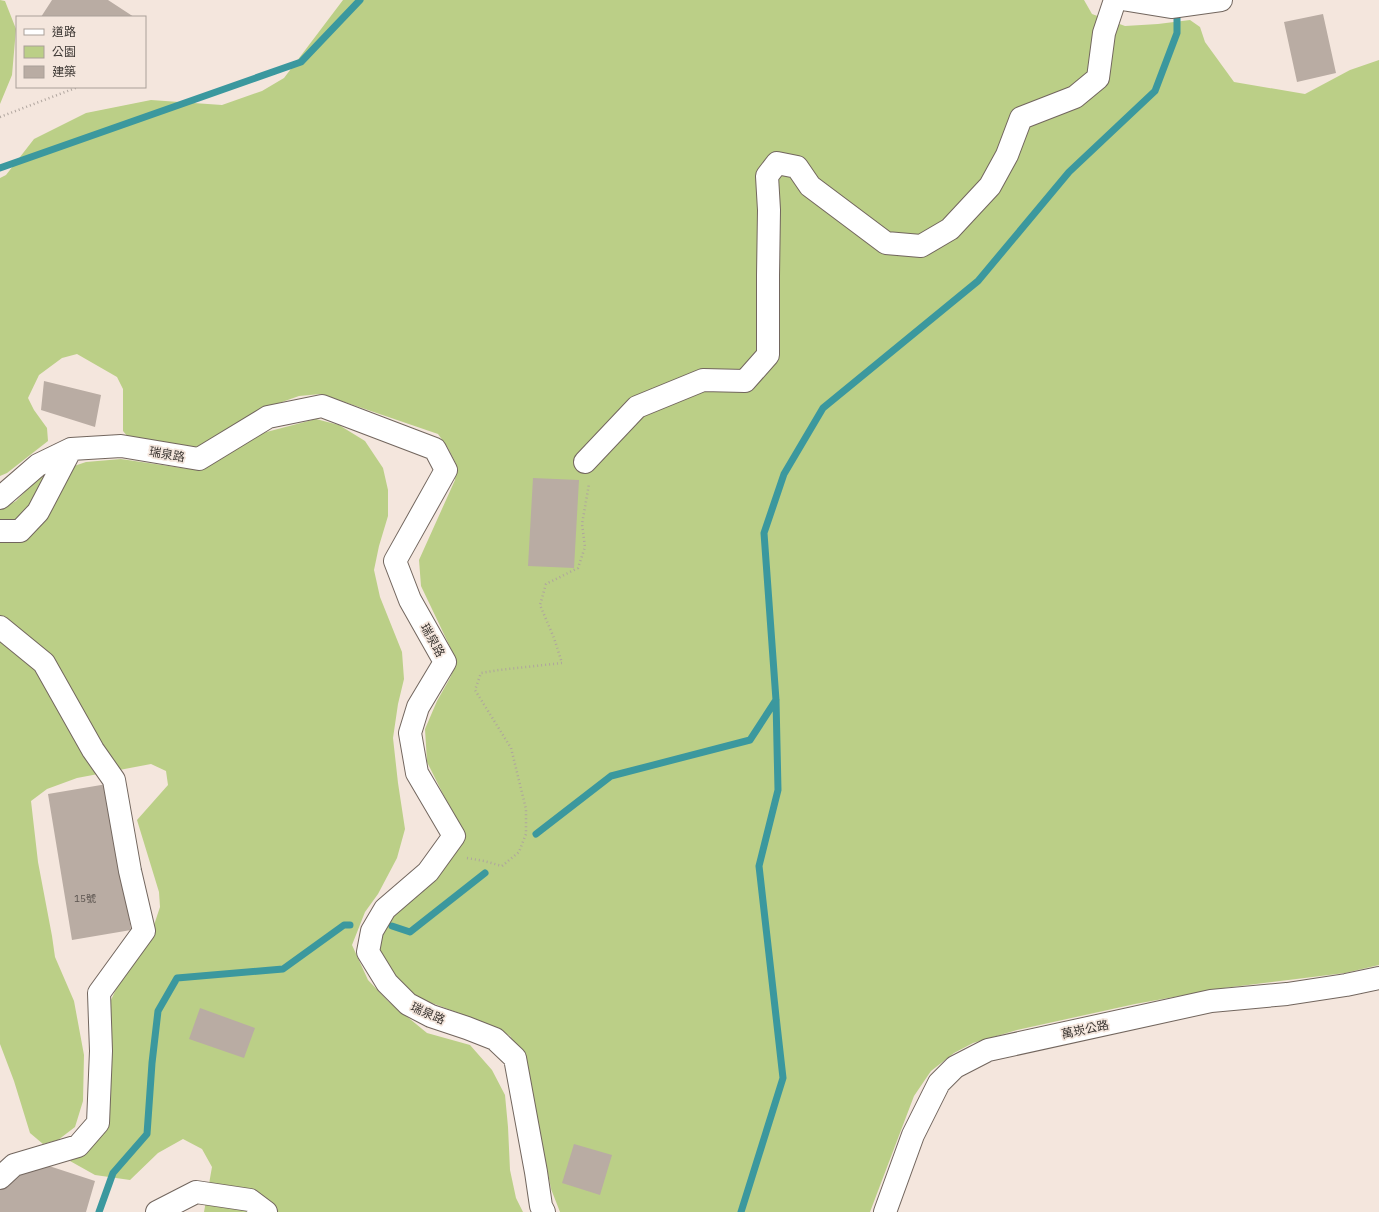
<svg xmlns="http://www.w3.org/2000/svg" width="1379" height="1212" viewBox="0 0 1379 1212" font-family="'IBM Plex Sans','Noto Sans TC',sans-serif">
  <rect width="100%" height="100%" fill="#f4e6dd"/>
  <path fill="#bbcf87" d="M 0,0 L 5,1 L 16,29 L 12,75 L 0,104 Z
    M 343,0 L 1084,0 L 1092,14 L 1125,26 L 1158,24 L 1190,20 L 1200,27 L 1205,42 L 1234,82 L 1305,94 L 1350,70 L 1379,60 L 1379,965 L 1345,973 L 1224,988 L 1135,1004 L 1017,1030 L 973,1043 L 954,1053 L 931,1071 L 914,1096 L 870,1212 L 560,1212 L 551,1189 L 527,1066 L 510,1036 L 483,1022 L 413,996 L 396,976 L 379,951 L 380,941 L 389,918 L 462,836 L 459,823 L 443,794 L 427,762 L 425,729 L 437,701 L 450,678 L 456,664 L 452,651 L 421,586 L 419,560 L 455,480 L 456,464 L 448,448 L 438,434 L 321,394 L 299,396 L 268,407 L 196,450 L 129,438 L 123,431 L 123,389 L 117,377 L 77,354 L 62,358 L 39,375 L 28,398 L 34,410 L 47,428 L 48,441 L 7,473 L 0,476 L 0,178 L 6,175 L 34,139 L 86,113 L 151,100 L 222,105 L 262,91 L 284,78 Z
    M 316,419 L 339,425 L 365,441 L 383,468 L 388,490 L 388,516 L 379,546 L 374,570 L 380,597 L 402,652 L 404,679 L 398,704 L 393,738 L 398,783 L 405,829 L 397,858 L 378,894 L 365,912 L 352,945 L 368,980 L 388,1001 L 427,1033 L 470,1045 L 492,1070 L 505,1095 L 508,1127 L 510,1170 L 516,1198 L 523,1212 L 204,1212 L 212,1167 L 202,1149 L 183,1139 L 158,1153 L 130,1180 L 95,1175 L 70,1161 L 87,1146 L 107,1103 L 112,1047 L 110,1002 L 119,983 L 154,925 L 160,907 L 159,892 L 137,820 L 168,785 L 166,771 L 151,764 L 77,778 L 47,789 L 31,801 L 38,862 L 52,936 L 55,957 L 74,1001 L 84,1055 L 83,1101 L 75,1127 L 58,1140 L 43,1144 L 30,1133 L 14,1081 L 0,1044 L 0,510 L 16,501 L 38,478 L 86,462 L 121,459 L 189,469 L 207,467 L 255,435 Z"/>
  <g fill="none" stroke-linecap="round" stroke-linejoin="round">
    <path stroke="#3b989e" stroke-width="7" d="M 0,168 L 301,62 L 360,0
      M 536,834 L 611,776 L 750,740 L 776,700
      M 392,926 L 410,932 L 485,873
      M 99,1212 L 113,1173 L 147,1134 L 152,1063 L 158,1011 L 177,978 L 283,969 L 344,925 L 350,925
      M 741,1212 L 783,1078 L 759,866 L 778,790 L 776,700 L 764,533 L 784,474 L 823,408 L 978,281 L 1069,172 L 1155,91 L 1177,33 L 1177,8"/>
  </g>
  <path fill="#b9aca3" d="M 52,0 L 108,0 L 134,17 L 41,17 Z
    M 1323,14 L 1336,73 L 1297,82 L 1284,22 Z
    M 44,381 L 101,395 L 95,427 L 41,410 Z
    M 533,478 L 579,480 L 574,568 L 528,566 Z
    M 107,784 L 131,930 L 72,940 L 48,794 Z
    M 200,1008 L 255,1028 L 244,1058 L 189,1039 Z
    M 574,1144 L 612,1155 L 600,1195 L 562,1183 Z
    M 46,1165 L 95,1181 L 86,1212 L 0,1212 L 0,1190 L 16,1172 Z"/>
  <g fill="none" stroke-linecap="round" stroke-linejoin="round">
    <g stroke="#72665e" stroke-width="24">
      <path id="minor" d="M 1128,0 L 1171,7 L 1221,0
        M 585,462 L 637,407 L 703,380 L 745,381 L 768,355 L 768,276 L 769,210 L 767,176 L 777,163 L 797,167 L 810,186 L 886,243 L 921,246 L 950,229 L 990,186 L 1007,155 L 1021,118 L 1075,97 L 1098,78 L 1104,33 L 1115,0
        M 0,498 L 38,465 L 71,449 L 121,446 L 199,459 L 268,417 L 322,406 L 435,449 L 446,470 L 395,561 L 410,600 L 445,662 L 418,707 L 410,733 L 417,773 L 454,836 L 428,872 L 385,909 L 372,931 L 368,952 L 387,983 L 408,1004 L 431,1016 L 467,1028 L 495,1039 L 515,1058 L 536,1172 L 541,1206 L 544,1212
        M 0,531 L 20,531 L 38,512 L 71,449
        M 0,627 L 44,663 L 93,750 L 114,780 L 130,871 L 144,931 L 99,993 L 101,1051 L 98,1123 L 78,1146 L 14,1165 L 0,1178
        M 157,1212 L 196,1192 L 250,1200 L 266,1212
        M 885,1212 L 913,1135 L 939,1083 L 955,1067 L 988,1050 L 1211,1001 L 1287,994 L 1346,985 L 1379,978"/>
    </g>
    <path stroke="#afa59e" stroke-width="2.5" stroke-dasharray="1 3" stroke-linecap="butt" d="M 0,117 L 78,87
      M 467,858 L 484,861 L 502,866 L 519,852 L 526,834 L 526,809 L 511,748 L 475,690 L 481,673 L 499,670 L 562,663 L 554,638 L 540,605 L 546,584 L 578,568 L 585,547 L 582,524 L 589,484"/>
    <use href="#minor" stroke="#fff" stroke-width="22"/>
  </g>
  <g text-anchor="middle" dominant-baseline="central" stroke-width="3.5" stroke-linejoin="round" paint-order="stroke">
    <g font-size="10" fill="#5b544f">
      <text x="85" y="898">15號</text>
    </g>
    <g font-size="12" fill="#3c3733" stroke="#f4e6dd">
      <text transform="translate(167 454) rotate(10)">瑞泉路</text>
      <text transform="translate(433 640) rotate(61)">瑞泉路</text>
      <text transform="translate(428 1013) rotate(24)">瑞泉路</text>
      <text transform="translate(1085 1029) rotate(-12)">萬崁公路</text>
    </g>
  </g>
  <rect x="16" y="16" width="130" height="72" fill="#f4e6dd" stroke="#aaa099"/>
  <rect x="24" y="29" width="20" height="6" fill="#ffffff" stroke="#aaa099"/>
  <text x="52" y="36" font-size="12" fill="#3c3733">道路</text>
  <rect x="24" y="46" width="20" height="12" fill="#bbcf87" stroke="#aaa099"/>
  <text x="52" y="56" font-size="12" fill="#3c3733">公園</text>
  <rect x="24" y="66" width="20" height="12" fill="#b9aca3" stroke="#aaa099"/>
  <text x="52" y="76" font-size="12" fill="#3c3733">建築</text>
</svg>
